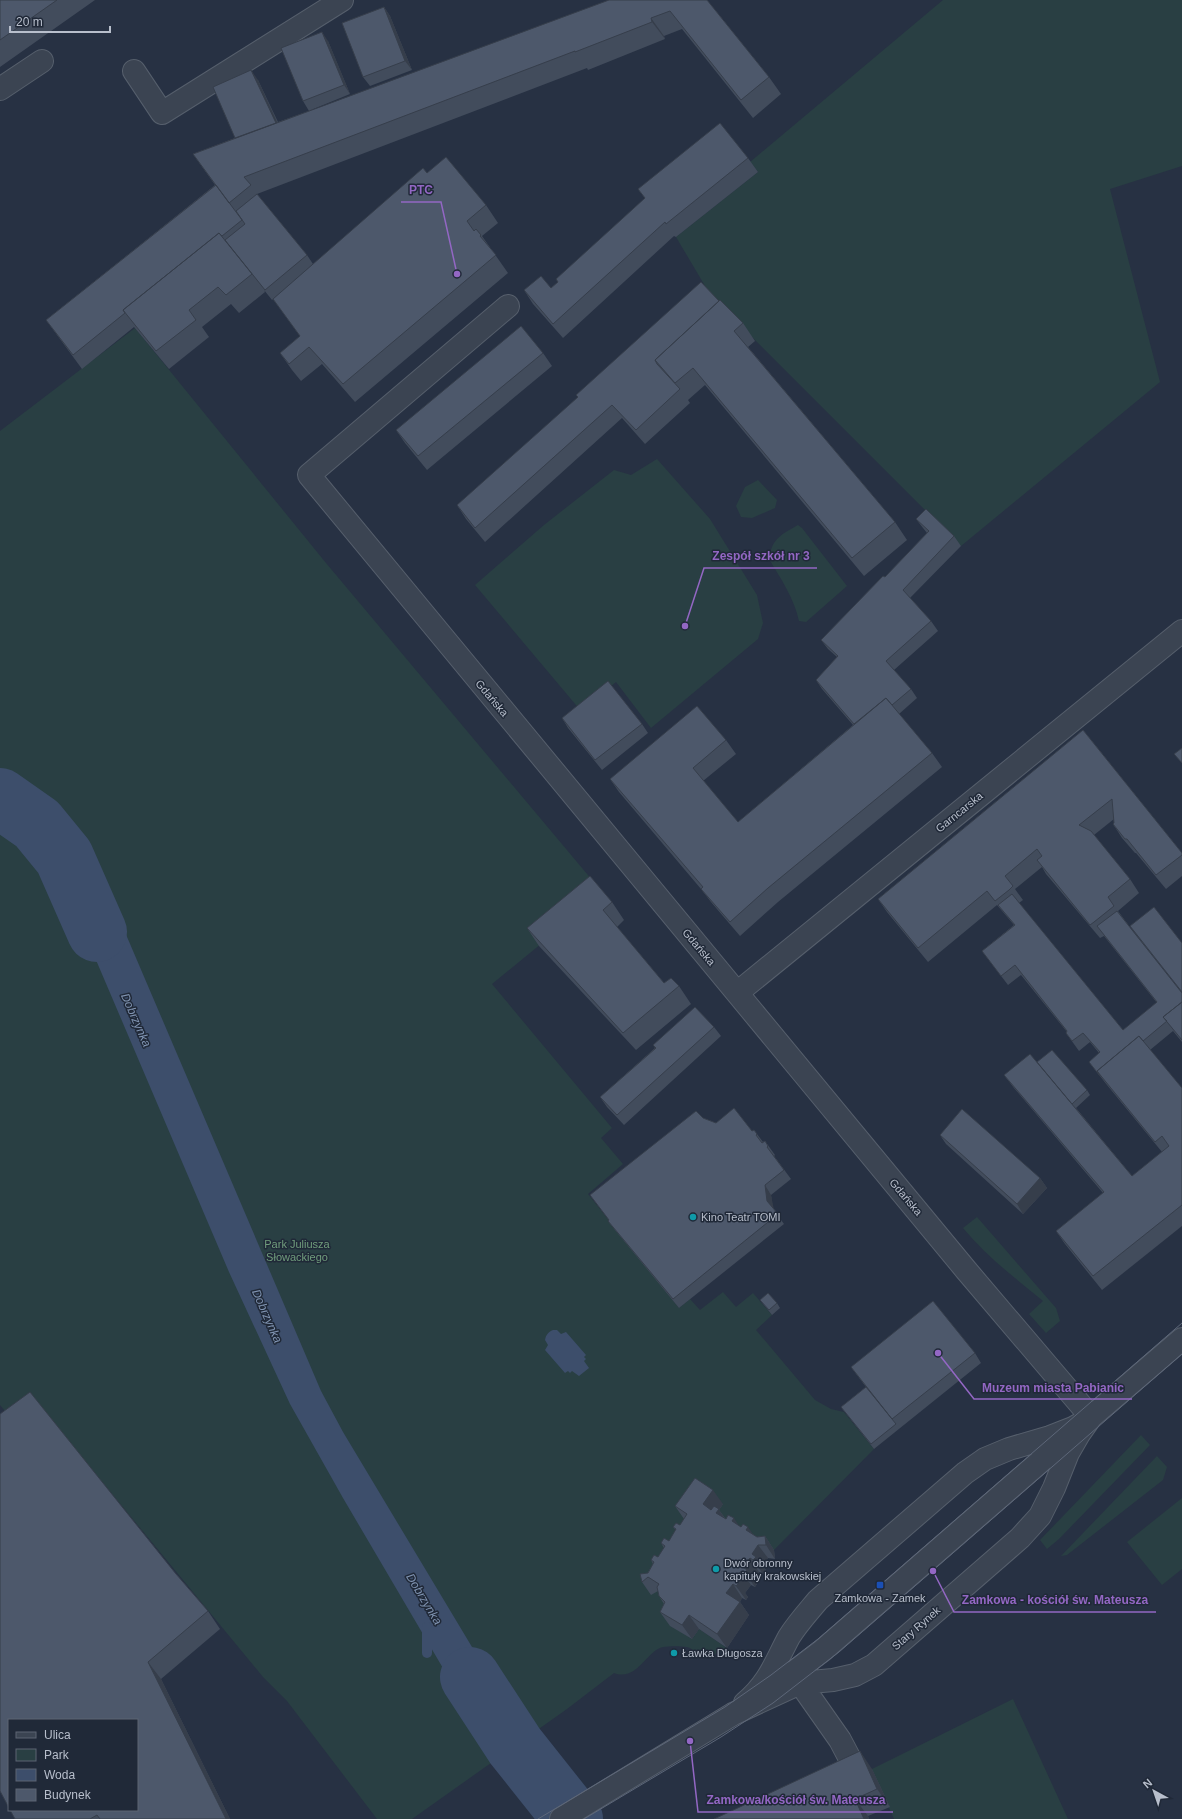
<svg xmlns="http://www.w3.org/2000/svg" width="1182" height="1819" viewBox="0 0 1182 1819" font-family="Helvetica,sans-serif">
  <rect width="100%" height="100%" fill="#273143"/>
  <path fill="#293f43" d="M 943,0 L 1182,0 L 1182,166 L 1110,189 L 1160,382 L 961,546 L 711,296 L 676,237 L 758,172 L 750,162 Z
    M 135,328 L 326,563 L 603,893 L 492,984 L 612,1128 L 601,1138 L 623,1164 L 588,1194 L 679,1308 L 690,1299 L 700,1310 L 723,1292 L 736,1307 L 753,1293 L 772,1315 L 756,1330 L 815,1400 L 831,1409 L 844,1412 L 874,1449 L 774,1550 L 670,1625 L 692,1639 L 699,1629 L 727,1648 C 720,1654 707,1657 698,1653 C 694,1652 692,1648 687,1647 C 681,1646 669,1646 663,1647 C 647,1650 637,1682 614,1673 L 567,1709 L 412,1819 L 377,1819 L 287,1701 L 263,1677 L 42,1409 L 18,1427 L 0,1405 L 0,431 Z
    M 657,459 L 710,519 L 757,595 L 763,623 L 758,639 L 651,728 L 616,682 L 581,711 L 475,585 L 544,525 L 614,470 L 631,475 Z
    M 758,480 L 777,500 L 775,508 L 752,518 L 741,517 L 736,506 L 745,487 Z
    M 798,525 L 802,528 L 847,586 L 806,622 L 799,621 C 794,598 781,579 769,559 C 772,538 781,535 798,525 Z
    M 977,1217 L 1056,1308 L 1060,1321 L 1046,1333 L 1029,1314 L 1043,1301 C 1015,1278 986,1256 963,1228 Z
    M 1141,1435 L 1150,1445 L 1059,1539 L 1047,1549 L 1040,1540 Z
    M 1157,1456 L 1167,1467 L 1163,1480 L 1067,1555 L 1061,1556 Z
    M 1182,1498 L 1182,1569 L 1162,1585 L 1127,1542 Z
    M 1013,1699 L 1068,1819 L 894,1819 L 872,1769 Z"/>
  <path fill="#3d4e6b" d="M 0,782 L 43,804 L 69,826 L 37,853 L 7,827 L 0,822 Z
    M 80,841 L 104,883 L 321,1391 L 343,1432 L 490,1677 L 500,1687 L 536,1730 L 498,1758 L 484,1739 L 474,1713 L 467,1709 L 343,1498 L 290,1404 L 229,1272 L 70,899 L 52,866 Z
    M 553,1330 L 557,1330 L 561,1334 L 566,1332 L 586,1355 L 584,1357 L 586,1359 L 584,1361 L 589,1368 L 579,1376 L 572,1371 L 570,1373 L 568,1371 L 565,1373 L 545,1350 L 548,1345 L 545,1340 C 546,1335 548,1332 553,1330 Z"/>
  <path fill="#273143" d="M 538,1729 L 537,1731 L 499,1759 L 496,1759 Z"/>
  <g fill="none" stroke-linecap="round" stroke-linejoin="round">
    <path stroke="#3d4e6b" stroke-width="10" d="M 427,1627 L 427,1653"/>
    <path stroke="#3d4e6b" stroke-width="60" d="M 0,798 L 37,824 L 64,857 L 97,932
      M 470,1677 L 515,1746 L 573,1819"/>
    <g stroke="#565f6c" stroke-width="24">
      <path id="minor" d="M 134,71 L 162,113 L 342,0
        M 0,89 L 42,61
        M 508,306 L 309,475 L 966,1270 L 1091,1417
        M 737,993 L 1182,631
        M 800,1683 L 840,1740 L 859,1776
        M 777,1685 L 822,1651 L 1072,1434
        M 745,1703 C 769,1683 775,1663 789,1637 C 797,1624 808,1612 818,1600 L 965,1473 L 985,1459 L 1009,1449 L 1050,1437 L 1073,1428 L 1089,1419
        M 561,1819 L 733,1714 L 800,1683 L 833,1680 L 855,1675 L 874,1665 L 1020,1538 L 1040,1516 L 1054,1488 L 1068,1453 L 1079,1434 L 1091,1417 L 1182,1339"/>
    </g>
    <use href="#minor" stroke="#3b4452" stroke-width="22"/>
    <path stroke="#5d6779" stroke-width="1" d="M 538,1819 L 725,1707 L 771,1675 L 818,1639 L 1182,1323
      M 584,1819 L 721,1737 L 773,1703 L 839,1652 L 1182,1354"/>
  </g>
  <path fill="#424c5c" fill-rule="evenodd" d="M 0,0 L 95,0 L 0,67 Z
    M 707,0 L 769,77 L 781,94 L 753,118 L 682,29 L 664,36 L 665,39 L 588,70 L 587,68 L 257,194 L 307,255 L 313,264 L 427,173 L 486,205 L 498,223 L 482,236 L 508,273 L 355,402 L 322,364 L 301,381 L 292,370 L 280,353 L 300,336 L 273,299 L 291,284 L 272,300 L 264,290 L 265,292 L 239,313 L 231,304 L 202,327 L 209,337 L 169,369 L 134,327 L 82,369 L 46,320 L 215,185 L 193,154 L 235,138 L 258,80 L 278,122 L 309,111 L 303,101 L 328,41 L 350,94 L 311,110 Z
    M 384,7 L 390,16 L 412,70 L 370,86 L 363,77 Z
    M 748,158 L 758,172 L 676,237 L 674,236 L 563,338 L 533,304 L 524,290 L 551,288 L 558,282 L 645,198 L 638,189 Z
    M 719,301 L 743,323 L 755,341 L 748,347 L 895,522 L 907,540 L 864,576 L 705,385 L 688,400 L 690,403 L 645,444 L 622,418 L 485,542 L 466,519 L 457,505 Z
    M 543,353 L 552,366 L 427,470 L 405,443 L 396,430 Z
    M 916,519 L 954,536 L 961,546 L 910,598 L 931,621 L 938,631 L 894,670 L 911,689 L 917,698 L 899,714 L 932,753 L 942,767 L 778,902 L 740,936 L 711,902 L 701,889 L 619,792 L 610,779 L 726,740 L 736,754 L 703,781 L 738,822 L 853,725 L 822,689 L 816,680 L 837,657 L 828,649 L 821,640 L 885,577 L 927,533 L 923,528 Z
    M 562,718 L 642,724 L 648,733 L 602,770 L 568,728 Z
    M 1083,730 L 1182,853 L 1182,876 L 1166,889 L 1136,853 L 1135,853 L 1122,838 L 1113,824 L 1114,823 L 1114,819 L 1094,835 L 1130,879 L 1139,893 L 1118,911 L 1138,938 L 1130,926 L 1182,943 L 1182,1045 L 1182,1042 L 1173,1031 L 1150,1050 L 1182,1088 L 1182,1226 L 1102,1290 L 1065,1244 L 1056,1231 L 1103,1193 L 1014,1088 L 1004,1075 L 1037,1062 L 1087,1090 L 1090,1095 L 1076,1108 L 1132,1176 L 1162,1152 L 1107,1085 L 1089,1062 L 1099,1053 L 1090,1042 L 1079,1051 L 1066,1033 L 1067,1032 L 1021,975 L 1008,985 L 982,951 L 1014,925 L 997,905 L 928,962 L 887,912 L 878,899 ZM 1042,867 L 1046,874 L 1100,938 L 1104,936 L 1157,1003 L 1123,1030 L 1019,903 L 1023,900 L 1015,889 Z
    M 612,902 L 624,920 L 617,927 L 664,983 L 679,986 L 691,1004 L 636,1050 L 539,946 L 527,928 Z
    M 714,1027 L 721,1036 L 624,1125 L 607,1107 L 600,1097 L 655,1048 L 653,1045 Z
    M 703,1118 L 716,1123 L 752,1131 L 757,1134 L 763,1142 L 765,1141 L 775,1155 L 774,1156 L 791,1179 L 771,1195 L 773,1209 L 784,1224 L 679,1308 L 615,1230 L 608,1221 L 609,1220 L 590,1195 Z
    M 940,1135 L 1040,1178 L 1047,1188 L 1023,1214 L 946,1144 Z
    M 760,1300 L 777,1303 L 780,1308 L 772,1315 Z
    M 975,1353 L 981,1363 L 874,1449 L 841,1407 L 866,1387 L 851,1367 Z
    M 723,1504 L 719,1510 L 725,1518 L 739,1526 L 757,1537 L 765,1536 L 774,1550 L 775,1559 L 768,1558 L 763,1566 L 766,1570 L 763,1574 L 759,1572 L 754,1580 L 757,1584 L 755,1587 L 751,1585 L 745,1593 L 748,1597 L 746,1600 L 742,1598 L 740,1602 L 749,1615 L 727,1648 L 699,1629 L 692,1639 L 670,1626 L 660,1612 L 664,1604 L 659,1596 L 658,1591 L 651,1595 L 642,1582 L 653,1564 L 651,1560 L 658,1557 L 664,1548 L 661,1543 L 669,1541 L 676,1530 L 673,1527 L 680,1525 L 684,1519 L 675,1506 Z
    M 176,1574 L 208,1611 L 220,1629 L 161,1679 L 230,1819 L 15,1819 L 9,1720 Z
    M 872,1769 L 890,1807 L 868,1816 L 869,1819 L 714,1819 Z"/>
  <path fill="#363e4b" d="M 384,7 L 390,16 L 412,70 L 405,61 Z
    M 651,18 L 664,36 L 665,39 L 652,22 Z
    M 322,32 L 328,41 L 350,94 L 344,85 Z
    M 251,70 L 258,80 L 283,135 L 277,125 Z
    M 1040,1178 L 1047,1188 L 1023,1214 L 1017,1204 Z
    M 765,1185 L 771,1195 L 774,1210 L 767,1201 Z
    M 713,1490 L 723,1504 L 719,1510 L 728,1523 L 712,1518 L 703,1504 Z
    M 734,1518 L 743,1532 L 732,1521 Z
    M 748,1527 L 757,1540 L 746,1530 Z
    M 765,1536 L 774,1550 L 775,1559 L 766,1545 Z
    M 758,1545 L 768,1558 L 763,1566 L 766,1570 L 763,1574 L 753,1560 L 752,1554 Z
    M 750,1558 L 759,1572 L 754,1580 L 757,1584 L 755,1587 L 745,1573 L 743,1567 Z
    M 741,1571 L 751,1585 L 745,1593 L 748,1597 L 746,1600 L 736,1586 L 735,1580 Z
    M 733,1584 L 742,1598 L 740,1602 L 749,1615 L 727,1648 L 717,1634 L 726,1593 Z
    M 689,1615 L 699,1629 L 692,1639 L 682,1625 Z
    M 148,1662 L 161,1679 L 230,1819 L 226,1819 Z
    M 860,1751 L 872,1769 L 890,1807 L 877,1789 Z
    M 855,1799 L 868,1816 L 869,1819 L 864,1819 Z"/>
  <path fill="#4d586b" stroke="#363e4b" d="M 0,0 L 57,0 L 0,40 Z
    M 609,0 L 707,0 L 769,77 L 741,100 L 670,11 L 651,18 L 652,22 L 575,52 L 575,51 L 244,177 L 251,185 L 229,203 L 193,154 Z
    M 384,7 L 405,61 L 363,77 L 342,23 Z
    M 322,32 L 344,85 L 303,101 L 281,48 Z
    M 251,70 L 276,123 L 235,138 L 213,87 Z
    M 720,123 L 748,158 L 666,224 L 665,222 L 553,324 L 524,290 L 541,276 L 551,288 L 558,282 L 556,279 L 645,198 L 638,189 Z
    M 446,157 L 486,205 L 467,221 L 474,231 L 476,229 L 481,235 L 480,236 L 496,255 L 343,384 L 309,347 L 289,364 L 280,353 L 300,336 L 273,299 L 423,168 L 427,173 Z
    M 216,185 L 242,220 L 222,236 L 219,233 L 123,310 L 125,313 L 73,355 L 46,320 Z
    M 257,194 L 307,255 L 265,290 L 225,240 L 245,224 L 236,211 Z
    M 219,233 L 252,274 L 226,295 L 218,287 L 189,310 L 196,320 L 156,351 L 123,310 Z
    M 701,282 L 719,301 L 655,360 L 657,364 L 680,389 L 636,430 L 612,405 L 475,528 L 457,505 L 578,397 L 576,395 Z
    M 720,300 L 743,323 L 734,331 L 895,522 L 852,558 L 693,368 L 675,383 L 655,360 Z
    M 521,326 L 543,353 L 418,456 L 396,430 Z
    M 926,509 L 954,536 L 903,590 L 931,621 L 886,661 L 911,689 L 892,705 L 886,698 L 854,724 L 816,680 L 838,656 L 821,640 L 883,576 L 885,577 L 929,531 L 916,519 Z
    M 608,681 L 642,724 L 595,760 L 562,718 Z
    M 886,698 L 932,753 L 768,888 L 730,922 L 701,889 L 703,887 L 610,779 L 697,706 L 726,740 L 693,768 L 738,822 Z
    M 1083,730 L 1182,853 L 1182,855 L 1156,875 L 1127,839 L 1125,839 L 1113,824 L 1114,823 L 1112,799 L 1079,825 L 1091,831 L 1130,879 L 1108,897 L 1114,906 L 1094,922 L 1090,925 L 1037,860 L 1042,856 L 1037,849 L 1005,876 L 1013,886 L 1009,890 L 995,901 L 987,891 L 918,948 L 878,899 Z
    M 1182,748 L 1182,763 L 1174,754 Z
    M 590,876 L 612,902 L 603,910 L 664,983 L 671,978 L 679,986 L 623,1033 L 527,928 Z
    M 1012,894 L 1123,1030 L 1157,1002 L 1097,926 L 1117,911 L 1182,993 L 1182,1002 L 1163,1017 L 1167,1021 L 1143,1041 L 1139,1036 L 1097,1071 L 1100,1076 L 1089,1062 L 1100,1052 L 1083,1033 L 1072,1041 L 1066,1033 L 1067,1031 L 1015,965 L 1001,976 L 982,951 L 1015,925 L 998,905 Z
    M 1154,907 L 1182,943 L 1182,992 L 1130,926 Z
    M 1182,1002 L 1182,1040 L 1163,1017 Z
    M 695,1007 L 714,1027 L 617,1115 L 600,1097 L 656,1048 L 653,1045 Z
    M 1139,1036 L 1182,1088 L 1182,1205 L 1093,1276 L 1056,1231 L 1104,1192 L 1004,1075 L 1030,1054 L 1132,1176 L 1169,1146 L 1162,1136 L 1155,1142 L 1097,1071 Z
    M 1052,1050 L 1087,1090 L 1072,1104 L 1037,1062 Z
    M 734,1108 L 752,1131 L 754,1130 L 757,1134 L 756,1135 L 762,1143 L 765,1141 L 768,1146 L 767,1147 L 784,1170 L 765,1185 L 767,1201 L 778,1214 L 673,1299 L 608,1221 L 609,1220 L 590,1195 L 696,1111 L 703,1118 L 716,1123 Z
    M 962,1109 L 1040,1178 L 1017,1204 L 940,1135 Z
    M 768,1293 L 777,1303 L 769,1310 L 760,1300 Z
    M 933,1301 L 975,1353 L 892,1419 L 851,1367 Z
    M 866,1387 L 896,1424 L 871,1444 L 841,1407 Z
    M 30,1392 L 176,1574 L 208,1611 L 148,1662 L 226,1819 L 100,1819 L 97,1815 L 90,1819 L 15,1819 L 10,1810 L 137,1810 L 137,1720 L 9,1720 L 9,1808 L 0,1791 L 0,1414 Z
    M 695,1478 L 713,1490 L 703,1504 L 711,1510 L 714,1506 L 719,1509 L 716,1513 L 726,1519 L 728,1515 L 734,1518 L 732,1521 L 741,1527 L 743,1524 L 748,1527 L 746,1530 L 757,1537 L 765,1536 L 766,1545 L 758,1545 L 752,1554 L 756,1557 L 753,1560 L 750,1558 L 743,1567 L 747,1570 L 745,1573 L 741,1571 L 735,1580 L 739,1583 L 736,1586 L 733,1584 L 726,1593 L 740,1602 L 717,1634 L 689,1615 L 682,1625 L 660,1612 L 665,1602 L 659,1596 L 657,1587 L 659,1584 L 648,1577 L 642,1582 L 640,1574 L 648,1573 L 654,1562 L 651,1560 L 654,1555 L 658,1557 L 665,1546 L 661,1543 L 664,1538 L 669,1541 L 676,1529 L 673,1527 L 676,1523 L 680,1525 L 687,1514 L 675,1506 Z
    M 860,1751 L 877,1789 L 855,1799 L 864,1819 L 714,1819 Z"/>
  <g fill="#0f9aa8" stroke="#202938" stroke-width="1.5">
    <circle cx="693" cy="1217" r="4"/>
    <circle cx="716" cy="1569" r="4"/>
    <circle cx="674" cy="1653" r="4"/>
  </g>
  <rect fill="#1a4fb4" stroke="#202938" stroke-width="1.5" x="876" y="1581" width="8" height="8" rx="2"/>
  <g text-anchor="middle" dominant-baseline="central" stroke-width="3" stroke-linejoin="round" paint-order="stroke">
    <g font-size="11" fill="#b8bfcc" stroke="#202938">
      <text transform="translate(492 698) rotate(50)">Gdańska</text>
      <text transform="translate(959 812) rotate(-39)">Garncarska</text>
      <text transform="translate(699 947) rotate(50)">Gdańska</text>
      <text transform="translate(906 1197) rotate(50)">Gdańska</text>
      <text transform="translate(916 1628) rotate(-41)">Stary Rynek</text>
    </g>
    <g font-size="11" fill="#b8bfcc" stroke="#202938" text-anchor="start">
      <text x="701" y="1217">Kino Teatr TOMI</text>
      <text x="724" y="1563">Dwór obronny<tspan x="724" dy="13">kapituły krakowskiej</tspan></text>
      <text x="880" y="1598" text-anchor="middle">Zamkowa - Zamek</text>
      <text x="682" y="1653">Ławka Długosza</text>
    </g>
    <g font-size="11" fill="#709d7c" stroke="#202938">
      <text x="297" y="1244">Park Juliusza<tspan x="297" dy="13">Słowackiego</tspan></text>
    </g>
    <g font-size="12" font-style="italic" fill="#8094b2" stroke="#202938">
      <text transform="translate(136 1020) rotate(66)">Dobrzynka</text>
      <text transform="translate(267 1316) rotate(66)">Dobrzynka</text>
      <text transform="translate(424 1599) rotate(59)">Dobrzynka</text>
    </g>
  </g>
  <path fill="none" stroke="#9367c4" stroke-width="1.5" d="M457 274L441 202H401M685 626L704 568H817M938 1353L974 1399H1132M933 1571L954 1612H1156M690 1741L698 1812H893"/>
  <g fill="#9367c4" stroke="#202938" stroke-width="1.5">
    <circle cx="457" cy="274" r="4"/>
    <circle cx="685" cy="626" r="4"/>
    <circle cx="938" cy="1353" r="4"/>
    <circle cx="933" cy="1571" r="4"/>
    <circle cx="690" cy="1741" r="4"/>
  </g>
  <g font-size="12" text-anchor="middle" font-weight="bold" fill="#9367c4" stroke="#202938" stroke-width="3" stroke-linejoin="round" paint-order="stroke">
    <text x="421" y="194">PTC</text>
    <text x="761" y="560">Zespół szkół nr 3</text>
    <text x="1053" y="1392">Muzeum miasta Pabianic</text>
    <text x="1055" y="1604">Zamkowa - kościół św. Mateusza</text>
    <text x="796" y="1804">Zamkowa/kościół św. Mateusza</text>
  </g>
  <rect x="8" y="1719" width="130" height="92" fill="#202938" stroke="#5d6573"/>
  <rect x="16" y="1732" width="20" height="6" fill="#3b4452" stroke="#5d6573"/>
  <text x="44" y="1739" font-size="12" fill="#b8bfcc">Ulica</text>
  <rect x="16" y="1749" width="20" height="12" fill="#293f43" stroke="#5d6573"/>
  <text x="44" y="1759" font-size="12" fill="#b8bfcc">Park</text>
  <rect x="16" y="1769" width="20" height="12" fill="#3d4e6b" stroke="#5d6573"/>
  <text x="44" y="1779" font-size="12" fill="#b8bfcc">Woda</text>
  <rect x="16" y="1789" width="20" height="12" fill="#4d586b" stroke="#5d6573"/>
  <text x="44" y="1799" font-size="12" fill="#b8bfcc">Budynek</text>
  <g transform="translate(1154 1791) rotate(320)" stroke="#202938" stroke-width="3" paint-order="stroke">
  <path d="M0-3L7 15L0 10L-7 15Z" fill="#b8bfcc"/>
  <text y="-6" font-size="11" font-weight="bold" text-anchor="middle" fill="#b8bfcc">N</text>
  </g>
  <path d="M10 26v6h100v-6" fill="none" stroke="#b8bfcc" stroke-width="2"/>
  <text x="16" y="26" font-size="12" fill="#b8bfcc" stroke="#202938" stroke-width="3" paint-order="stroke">20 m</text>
</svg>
